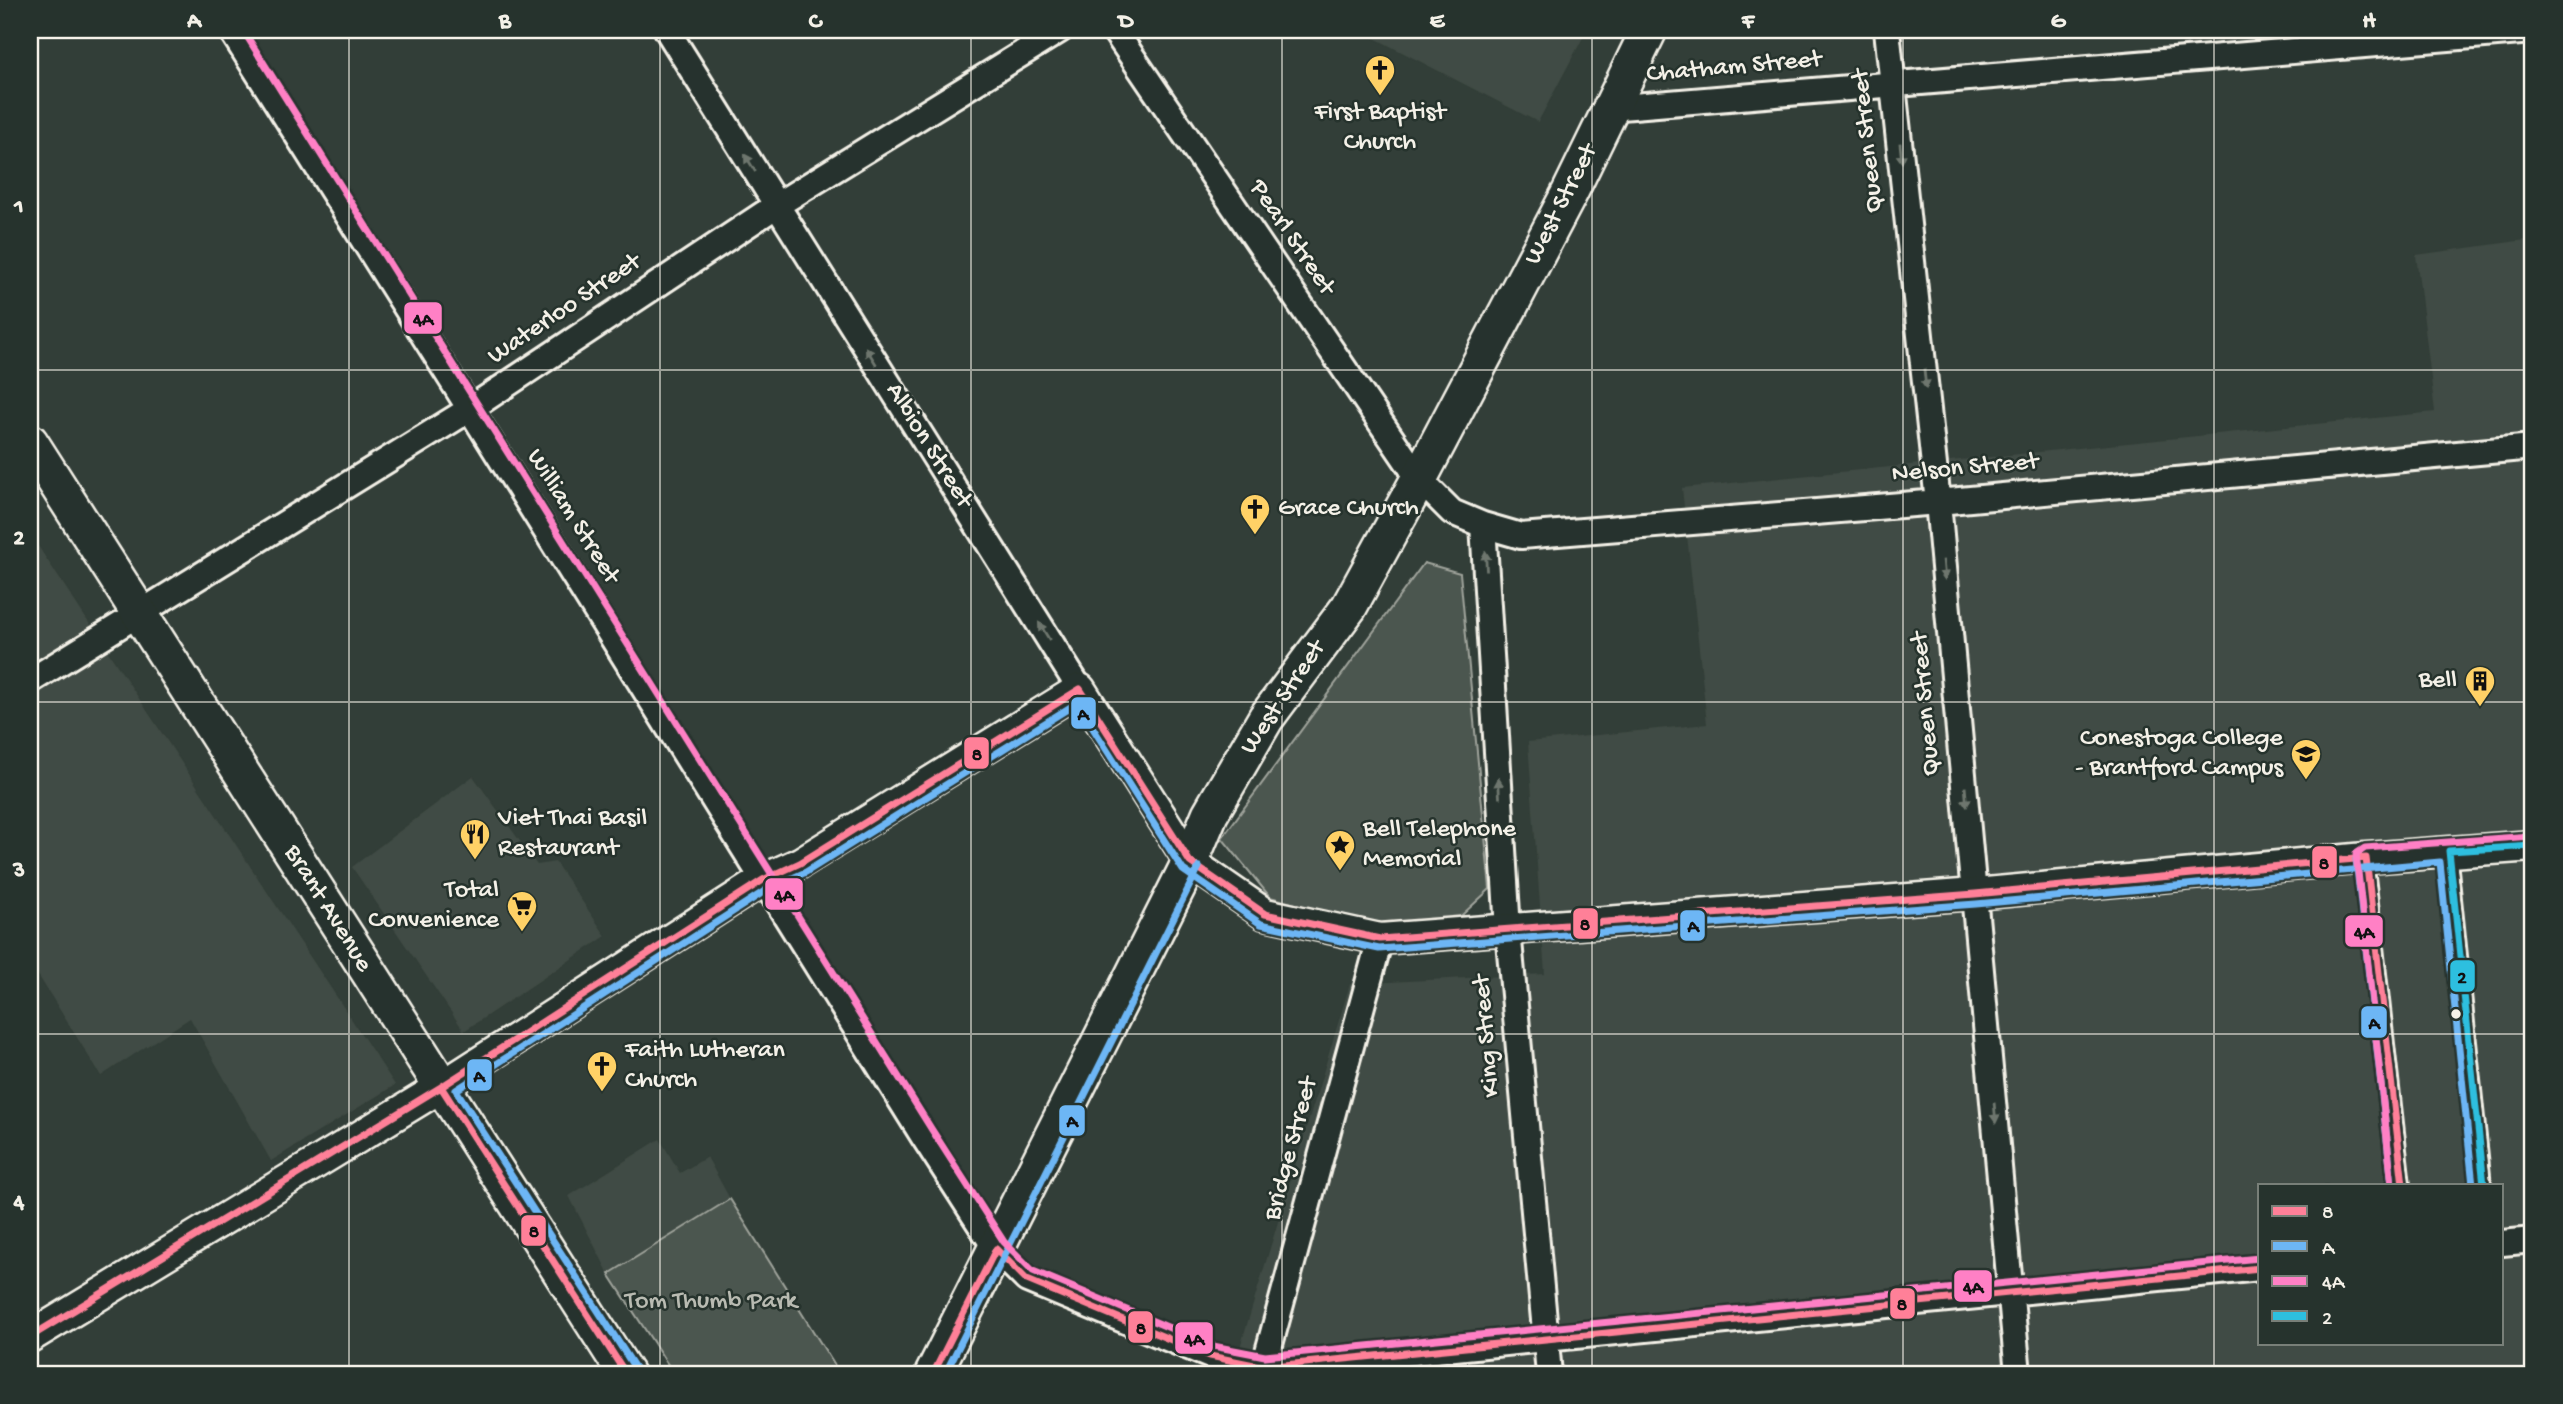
<svg xmlns="http://www.w3.org/2000/svg" width="2563" height="1404" viewBox="0 0 2563 1404" font-family="'Gochi Hand',sans-serif">
  <rect width="100%" height="100%" fill="#323e38"/>
  <filter id="ink" filterUnits="userSpaceOnUse"><feTurbulence type="fractalNoise" baseFrequency=".0143" numOctaves="2"/><feDisplacementMap in="SourceGraphic" scale="14" xChannelSelector="R" yChannelSelector="G"/><feConvolveMatrix kernelMatrix="1 2 1 2 8 2 1 2 1" color-interpolation-filters="sRGB"/></filter>
  <g filter="url(#ink)">
    <path fill="#404b44" fill-rule="evenodd" d="M 1359,30 L 1587,30 L 1538,122 Z
      M 2533,239 L 2533,1374 L 1232,1374 L 1350,984 L 1545,974 L 1528,742 L 1707,724 L 1682,488 L 2435,412 L 2416,255 ZM 2260,1185 L 2502,1185 L 2502,1343 L 2260,1343 Z
      M 30,534 L 395,1085 L 271,1161 L 190,1018 L 101,1076 L 30,962 Z
      M 473,776 L 537,865 L 555,862 L 606,936 L 464,1031 L 352,867 Z
      M 660,1139 L 680,1173 L 707,1157 L 730,1199 L 609,1274 L 569,1196 Z"/>
    <path fill="#4c564f" stroke="#a0a49c" stroke-width="2" d="M 1424,563 L 1460,573 L 1490,889 L 1450,926 L 1376,926 L 1270,897 L 1222,838 Z
      M 730,1199 L 840,1374 L 674,1374 L 609,1274 Z"/>
    <g fill="none" stroke-linecap="round" stroke-linejoin="round">
      <g stroke="#f4f1e8" stroke-width="18">
        <path id="service" d="M 2449,851 L 2484,1185
          M 2366,859 L 2403,1185"/>
      </g>
      <g stroke="#f4f1e8" stroke-width="30">
        <path id="minor" d="M 231,30 L 470,409 L 923,1136 L 996,1249 L 1027,1280 L 1210,1356 L 1264,1367 L 2260,1268
          M 667,30 L 1080,689
          M 1114,30 L 1419,479 L 1452,512 L 1483,525 L 1521,536 L 1938,502 L 2533,447
          M 1887,30 L 1938,502 L 2018,1374
          M 1609,108 L 2533,31
          M 1483,525 L 1508,930 L 1549,1374
          M 30,681 L 470,409 L 777,205 L 1060,30
          M 2502,1243 L 2533,1240
          M 1262,1374 L 1380,939"/>
      </g>
      <g stroke="#f4f1e8" stroke-width="35">
        <path id="tertiary" d="M 30,1337 L 441,1087 L 763,880 L 800,863 L 1080,689 L 1190,862 L 1265,914 L 1380,939 L 1975,894 L 2366,858 L 2533,846"/>
      </g>
      <g stroke="#f4f1e8" stroke-width="40">
        <path id="secondary" d="M 30,442 L 626,1374
          M 933,1374 L 1190,862 L 1210,814 L 1266,718 L 1349,607 L 1419,479 L 1570,192 L 1649,30"/>
      </g>
      <use href="#service" stroke="#26332d" stroke-width="12"/>
      <use href="#minor" stroke="#26332d" stroke-width="24"/>
      <use href="#tertiary" stroke="#26332d" stroke-width="30"/>
      <use href="#secondary" stroke="#26332d" stroke-width="35"/>
      <g stroke="#26332d" stroke-width="12">
        <path id="bus-1" d="M 441,1087 L 626,1374
          M 30,1337 L 441,1087 L 763,880 L 800,863 L 1080,689 L 1190,862 L 1265,914 L 1380,939 L 1975,894 L 2366,858 L 2403,1185
          M 933,1374 L 996,1249 L 1027,1280 L 1210,1356 L 1264,1367 L 2260,1268"/>
      </g>
      <g stroke="#26332d" stroke-width="12">
        <path id="bus-2" d="M 2356,859 L 2392,1185
          M 635,1368 L 456,1090 L 768,889 L 806,872 L 1077,703 L 1183,870 L 1261,924 L 1379,949 L 1976,904 L 2440,862 L 2473,1185
          M 945,1374 L 1199,867"/>
      </g>
      <g stroke="#26332d" stroke-width="12">
        <path id="bus-3" d="M 243,30 L 932,1130 L 1004,1242 L 1033,1271 L 1213,1346 L 1265,1356 L 2259,1258
          M 2392,1185 L 2356,854 L 2365,848 L 2532,836"/>
      </g>
      <g stroke="#26332d" stroke-width="12">
        <path id="bus-4" d="M 2484,1185 L 2449,851 L 2533,846"/>
      </g>
      <use href="#bus-1" stroke="#ff8098" stroke-width="7"/>
      <use href="#bus-2" stroke="#6db6f5" stroke-width="7"/>
      <use href="#bus-3" stroke="#ff80c5" stroke-width="7"/>
      <use href="#bus-4" stroke="#2dbfdf" stroke-width="7"/>
    </g>
    <defs><path id="oneway-solid" d="M-6-.8H1V-3.2L6.5 0L1 3.2V.8H-6Z" transform="scale(1.75)"/></defs>
    <g fill="#6e766e">
      <use href="#oneway-solid" transform="translate(1901 153) rotate(84)"/>
      <use href="#oneway-solid" transform="translate(750 163) rotate(-122)"/>
      <use href="#oneway-solid" transform="translate(871 356) rotate(-122)"/>
      <use href="#oneway-solid" transform="translate(1925 379) rotate(84)"/>
      <use href="#oneway-solid" transform="translate(1486 561) rotate(-93)"/>
      <use href="#oneway-solid" transform="translate(1944 570) rotate(85)"/>
      <use href="#oneway-solid" transform="translate(1044 631) rotate(-122)"/>
      <use href="#oneway-solid" transform="translate(1499 788) rotate(-93)"/>
      <use href="#oneway-solid" transform="translate(1966 797) rotate(85)"/>
      <use href="#oneway-solid" transform="translate(1995 1113) rotate(85)"/>
    </g>
  </g>
  <path fill="none" stroke="#f4f1e8" stroke-width="2" stroke-opacity="0.55" d="M 349,30 L 349,1374M 660,30 L 660,1374M 971,30 L 971,1374M 1282,30 L 1282,1374M 1592,30 L 1592,1374M 1903,30 L 1903,1374M 2214,30 L 2214,1374M 30,370 L 2533,370M 30,702 L 2533,702M 30,1034 L 2533,1034"/>
  <defs>
    <g id="church-pin" transform="scale(1.575)"><path d="M0 17L-7.5 6A9.5 9.5 0 1 1 7.5 6Z" fill="#ffd166" stroke="#26332d"/><path d="M-1.2-6h2.4v3.5h3.3v2.4h-3.3V6h-2.4V-.1h-3.3v-2.4h3.3Z" fill="#111"/></g>
    <g id="building-pin" transform="scale(1.575)"><path d="M0 17L-7.5 6A9.5 9.5 0 1 1 7.5 6Z" fill="#ffd166" stroke="#26332d"/><path d="M-4-6H4V6H1V3H-1V6H-4ZM-2.5-4.3h1.7v1.8h-1.7ZM.8-4.3h1.7v1.8H.8ZM-2.5-1h1.7V.8h-1.7ZM.8-1h1.7V.8H.8Z" fill="#111"/></g>
    <g id="university-pin" transform="scale(1.575)"><path d="M0 17L-7.5 6A9.5 9.5 0 1 1 7.5 6Z" fill="#ffd166" stroke="#26332d"/><path d="M0-5L7-2L0 1L-7-2ZM-4 1L0 2.5L4 1V4Q0 6-4 4Z" fill="#111"/></g>
    <g id="restaurant-pin" transform="scale(1.575)"><path d="M0 17L-7.5 6A9.5 9.5 0 1 1 7.5 6Z" fill="#ffd166" stroke="#26332d"/><path d="M-5-6h1v4h1v-4h1v4h1v-4h1v5L-1.5 .5V6h-2V.5L-5-1ZM5-6V6H3V1.5H1.5Q1.5-4 5-6Z" fill="#111"/></g>
    <g id="sight-pin" transform="scale(1.575)"><path d="M0 17L-7.5 6A9.5 9.5 0 1 1 7.5 6Z" fill="#ffd166" stroke="#26332d"/><path d="M0-6L1.8-2.2L6-1.7L2.9 1.2L3.7 5.4L0 3.3L-3.7 5.4L-2.9 1.2L-6-1.7L-1.8-2.2Z" fill="#111"/></g>
    <g id="supermarket-pin" transform="scale(1.575)"><path d="M0 17L-7.5 6A9.5 9.5 0 1 1 7.5 6Z" fill="#ffd166" stroke="#26332d"/><path d="M-6-5.5h2.5l.6 2H6L4.5 2H-2.5L-4.4-4H-6ZM-1.5 3.2a1.3 1.3 0 1 0 .1 0ZM3 3.2a1.3 1.3 0 1 0 .1 0Z" fill="#111"/></g>
  </defs>
  <g fill-rule="evenodd">
    <use href="#church-pin" x="1380" y="70"/>
    <use href="#church-pin" x="1255" y="509"/>
    <use href="#building-pin" x="2480" y="681"/>
    <use href="#university-pin" x="2306" y="754"/>
    <use href="#restaurant-pin" x="475" y="834"/>
    <use href="#sight-pin" x="1340" y="845"/>
    <use href="#supermarket-pin" x="522" y="906"/>
    <use href="#church-pin" x="602" y="1066"/>
  </g>
  <circle fill="#f4f1e8" stroke="#26332d" stroke-width="2.5" cx="2456" cy="1014" r="6"/>
  <g text-anchor="middle" dominant-baseline="central" stroke-width="5" stroke-linejoin="round" paint-order="stroke">
    <g font-size="26" fill="#f4f1e8" stroke="#26332d">
      <text transform="translate(1734 68) rotate(-5)">Chatham Street</text>
      <text transform="translate(1869 141) rotate(-96)">Queen Street</text>
      <text transform="translate(1562 205) rotate(-63)">West Street</text>
      <text transform="translate(1291 238) rotate(56)">Pearl Street</text>
      <text transform="translate(565 310) rotate(-34)">Waterloo Street</text>
      <text transform="translate(928 446) rotate(58)">Albion Street</text>
      <text transform="translate(1965 469) rotate(-5)">Nelson Street</text>
      <text transform="translate(572 517) rotate(58)">William Street</text>
      <text transform="translate(1284 698) rotate(-56)">West Street</text>
      <text transform="translate(1927 704) rotate(-95)">Queen Street</text>
      <text transform="translate(327 909) rotate(58)">Brant Avenue</text>
      <text transform="translate(1488 1036) rotate(-95)">King Street</text>
      <text transform="translate(1292 1149) rotate(-75)">Bridge Street</text>
    </g>
    <g font-size="26" fill="#f4f1e8" stroke="#26332d" text-anchor="start">
      <text x="1380" y="113" text-anchor="middle">First Baptist<tspan x="1380" dy="30">Church</tspan></text>
      <text x="1278" y="509">Grace Church</text>
      <text x="2457" y="681" text-anchor="end">Bell</text>
      <text x="2283" y="739" text-anchor="end">Conestoga College<tspan x="2283" dy="30">- Brantford Campus</tspan></text>
      <text x="498" y="819">Viet Thai Basil<tspan x="498" dy="30">Restaurant</tspan></text>
      <text x="1363" y="830">Bell Telephone<tspan x="1363" dy="30">Memorial</tspan></text>
      <text x="499" y="891" text-anchor="end">Total<tspan x="499" dy="30">Convenience</tspan></text>
      <text x="625" y="1051">Faith Lutheran<tspan x="625" dy="30">Church</tspan></text>
    </g>
    <g font-size="26" fill="#b9bbb2" stroke="#26332d">
      <text x="711" y="1302">Tom Thumb Park</text>
    </g>
  </g>
  <g stroke="#26332d" stroke-width="2.5">
    <rect x="403" y="301" width="40" height="34" rx="7" fill="#ff80c5"/>
    <rect x="1070" y="696" width="27" height="34" rx="7" fill="#6db6f5"/>
    <rect x="963" y="736" width="27" height="34" rx="7" fill="#ff8098"/>
    <rect x="2311" y="845" width="27" height="34" rx="7" fill="#ff8098"/>
    <rect x="764" y="877" width="40" height="34" rx="7" fill="#ff80c5"/>
    <rect x="1572" y="907" width="27" height="33" rx="7" fill="#ff8098"/>
    <rect x="1679" y="909" width="27" height="33" rx="7" fill="#6db6f5"/>
    <rect x="2344" y="914" width="40" height="34" rx="7" fill="#ff80c5"/>
    <rect x="2449" y="959" width="27" height="34" rx="7" fill="#2dbfdf"/>
    <rect x="2360" y="1005" width="28" height="34" rx="7" fill="#6db6f5"/>
    <rect x="466" y="1058" width="27" height="34" rx="7" fill="#6db6f5"/>
    <rect x="1058" y="1104" width="28" height="33" rx="7" fill="#6db6f5"/>
    <rect x="520" y="1214" width="27" height="33" rx="7" fill="#ff8098"/>
    <rect x="1953" y="1269" width="40" height="34" rx="7" fill="#ff80c5"/>
    <rect x="1889" y="1287" width="27" height="33" rx="7" fill="#ff8098"/>
    <rect x="1127" y="1310" width="27" height="34" rx="7" fill="#ff8098"/>
    <rect x="1174" y="1321" width="40" height="34" rx="7" fill="#ff80c5"/>
  </g>
  <g font-size="19" text-anchor="middle" font-weight="bold" fill="#111">
    <text x="423" y="325">4A</text>
    <text x="1083" y="720">A</text>
    <text x="977" y="760">8</text>
    <text x="2324" y="869">8</text>
    <text x="784" y="901">4A</text>
    <text x="1585" y="930">8</text>
    <text x="1693" y="932">A</text>
    <text x="2364" y="938">4A</text>
    <text x="2462" y="983">2</text>
    <text x="2374" y="1029">A</text>
    <text x="479" y="1082">A</text>
    <text x="1072" y="1127">A</text>
    <text x="534" y="1237">8</text>
    <text x="1973" y="1293">4A</text>
    <text x="1902" y="1310">8</text>
    <text x="1141" y="1334">8</text>
    <text x="1194" y="1345">4A</text>
  </g>
  <rect width="2563" height="1404" fill="none" stroke="#26332d" stroke-width="77"/>
  <rect x="2258" y="1184" width="245" height="161" fill="#26332d" stroke="#787f78" stroke-width="2"/>
  <rect x="2272" y="1206" width="35" height="10" fill="#ff8098" stroke="#787f78" stroke-width="2"/>
  <text x="2322" y="1218" font-size="21" fill="#f4f1e8">8</text>
  <rect x="2272" y="1241" width="35" height="10" fill="#6db6f5" stroke="#787f78" stroke-width="2"/>
  <text x="2322" y="1254" font-size="21" fill="#f4f1e8">A</text>
  <rect x="2272" y="1276" width="35" height="10" fill="#ff80c5" stroke="#787f78" stroke-width="2"/>
  <text x="2322" y="1288" font-size="21" fill="#f4f1e8">4A</text>
  <rect x="2272" y="1311" width="35" height="10" fill="#2dbfdf" stroke="#787f78" stroke-width="2"/>
  <text x="2322" y="1324" font-size="21" fill="#f4f1e8">2</text>
  <rect x="38" y="38" width="2486" height="1328" fill="none" stroke="#f4f1e8" stroke-width="2.5"/>
  <g font-size="23" text-anchor="middle" font-weight="bold" fill="#f4f1e8">
    <text x="194" y="27">A</text>
    <text x="505" y="27">B</text>
    <text x="815" y="27">C</text>
    <text x="1126" y="27">D</text>
    <text x="1437" y="27">E</text>
    <text x="1748" y="27">F</text>
    <text x="2058" y="27">G</text>
    <text x="2369" y="27">H</text>
    <text x="19" y="212">1</text>
    <text x="19" y="544">2</text>
    <text x="19" y="876">3</text>
    <text x="19" y="1208">4</text>
  </g>
</svg>
